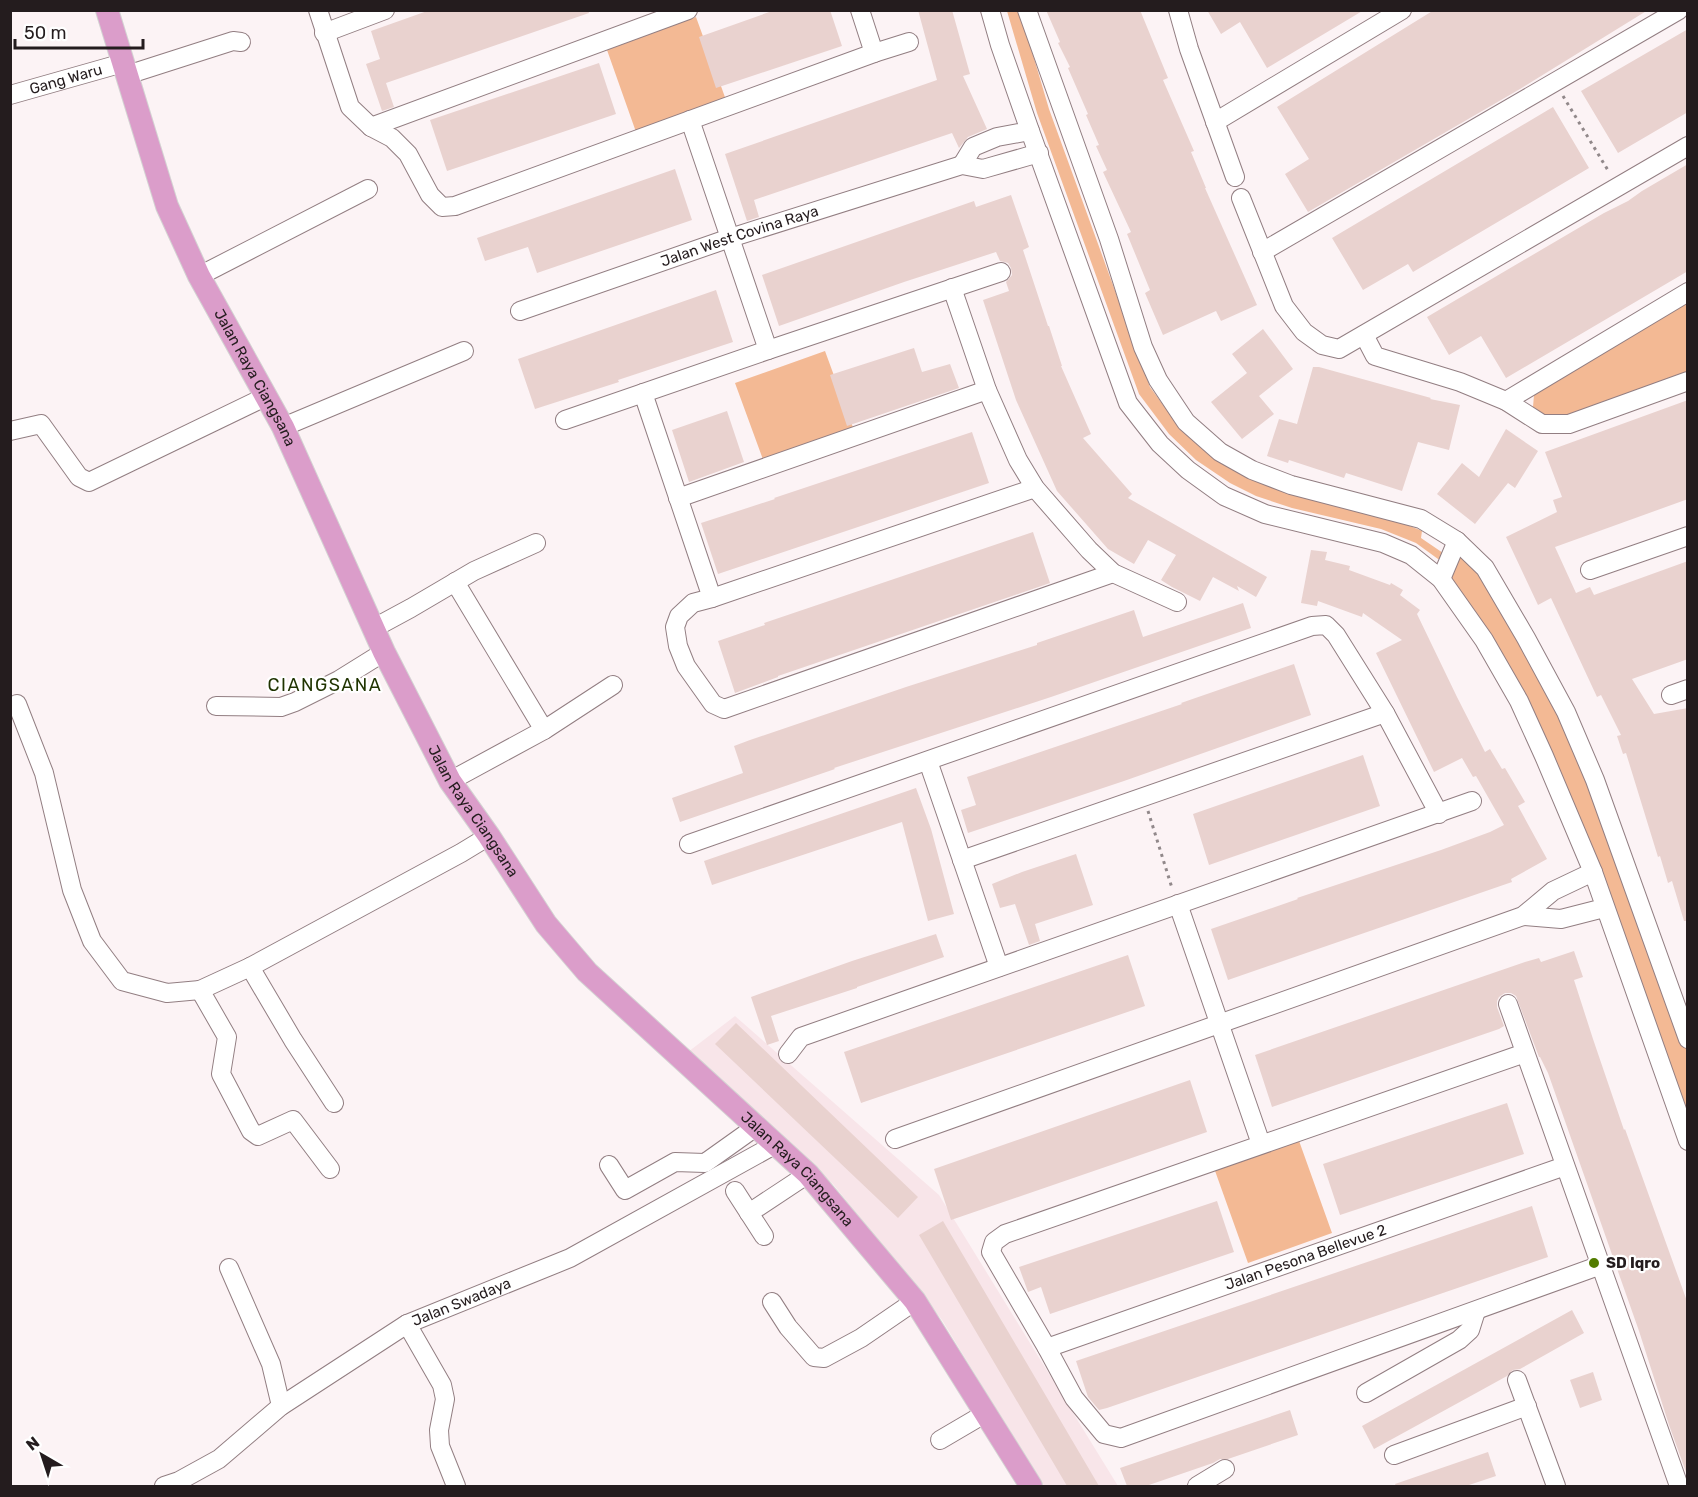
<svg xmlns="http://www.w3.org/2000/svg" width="1698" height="1497" viewBox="0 0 1698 1497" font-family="Rubik,sans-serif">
  <rect width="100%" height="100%" fill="#fcf3f5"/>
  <path fill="#f8e5e9" d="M 735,1016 L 939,1195 L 1118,1486 L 1043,1486 L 942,1320 L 833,1184 L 688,1052 Z"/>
  <path fill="#f3b994" d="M 1007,11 L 1020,11 L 1049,109 L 1150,387 C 1166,409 1182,432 1204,450 C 1258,495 1319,498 1383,517 C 1397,520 1410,526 1422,531 L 1421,538 L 1443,553 L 1445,560 L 1438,559 L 1416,543 L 1381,529 L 1292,508 L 1256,496 L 1230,483 L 1196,460 L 1169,434 L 1139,394 L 1037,113 Z
    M 696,17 L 726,100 L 636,132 L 607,50 Z
    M 1687,303 L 1687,372 L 1568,416 L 1543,416 L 1533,407 L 1534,395 L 1545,385 Z
    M 825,351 L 855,433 L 765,465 L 735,383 Z
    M 1457,541 L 1566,712 L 1687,1039 L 1687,1141 L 1519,701 L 1441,579 Z
    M 1298,1138 L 1332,1233 L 1248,1263 L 1214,1168 Z"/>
  <path fill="#e9d2cf" d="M 430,10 L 588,10 L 589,13 L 386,83 L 394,107 L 382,111 L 366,64 L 380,59 L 371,31 Z
    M 775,10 L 830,10 L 842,46 L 716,88 L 699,37 Z
    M 918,10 L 952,10 L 970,74 L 963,76 L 987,129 L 968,137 L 959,148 L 952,133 L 754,200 L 759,217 L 747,221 L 725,154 L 937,80 Z
    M 1046,10 L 1140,10 L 1168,78 L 1163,80 L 1194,151 L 1191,152 L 1206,188 L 1205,188 L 1257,305 L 1221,321 L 1216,311 L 1163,335 L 1145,293 L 1150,290 L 1127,234 L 1131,232 L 1103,172 L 1107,170 L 1096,146 L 1099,145 L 1086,115 L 1088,114 L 1068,68 L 1070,67 L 1058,43 L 1060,42 Z
    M 1207,10 L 1364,10 L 1267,68 L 1240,22 L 1221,34 Z
    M 1434,10 L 1648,10 L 1520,89 L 1308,212 L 1285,174 L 1309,159 L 1277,107 Z
    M 1688,29 L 1688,112 L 1618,153 L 1581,91 Z
    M 599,63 L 616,114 L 447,171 L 430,120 Z
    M 1553,107 L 1589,168 L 1413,272 L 1408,264 L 1363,290 L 1332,238 Z
    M 1688,164 L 1688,271 L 1506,378 L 1481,336 L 1449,355 L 1427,317 L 1604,213 L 1628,201 L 1642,191 Z
    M 675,169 L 692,220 L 537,273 L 528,247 L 485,261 L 477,238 Z
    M 1011,195 L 1029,247 L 1023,250 L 1048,326 L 1049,326 L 1062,366 L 1061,366 L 1091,434 L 1083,438 L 1132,494 L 1128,498 L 1267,577 L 1256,597 L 1237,586 L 1239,591 L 1213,577 L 1200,601 L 1172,587 L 1161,580 L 1176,555 L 1148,540 L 1134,564 L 1108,549 L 1057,491 L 1016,400 L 983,300 L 1009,291 L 1006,282 L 1012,275 L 1011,268 L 1008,263 L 1000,261 L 996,252 L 904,282 L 779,326 L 762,275 L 974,201 L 976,207 Z
    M 716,290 L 733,342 L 618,380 L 619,382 L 535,409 L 518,359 Z
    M 1263,329 L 1293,369 L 1259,396 L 1274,414 L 1242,439 L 1211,402 L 1247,373 L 1232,354 Z
    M 914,348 L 922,372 L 950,364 L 959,388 L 847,426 L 830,375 Z
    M 1313,367 L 1319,367 L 1431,398 L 1430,399 L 1460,405 L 1449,450 L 1418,442 L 1402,491 L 1346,473 L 1344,478 L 1289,460 L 1288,463 L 1267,456 L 1279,419 L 1297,424 Z
    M 1688,400 L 1688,499 L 1555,547 L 1576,593 L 1590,587 L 1594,595 L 1688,561 L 1688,659 L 1632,679 L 1654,714 L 1688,708 L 1688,921 L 1684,921 L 1672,881 L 1668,883 L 1660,856 L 1658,857 L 1626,753 L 1623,754 L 1617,736 L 1621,735 L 1601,695 L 1597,697 L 1551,598 L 1538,605 L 1506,537 L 1557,512 L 1553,500 L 1562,497 L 1545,452 Z
    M 727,411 L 744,462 L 689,482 L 672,430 Z
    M 1506,429 L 1538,451 L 1515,488 L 1508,483 L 1475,524 L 1437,494 L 1462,463 L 1479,477 Z
    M 972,432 L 989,483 L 718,574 L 701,523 L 775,499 L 774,498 Z
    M 1033,532 L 1050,583 L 778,676 L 778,677 L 735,693 L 718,641 L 765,625 L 764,623 Z
    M 1311,550 L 1327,552 L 1325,560 L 1350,566 L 1349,570 L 1390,585 L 1391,583 L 1403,590 L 1400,595 L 1420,610 L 1417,614 L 1457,697 L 1485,752 L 1490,749 L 1502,769 L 1505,768 L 1525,802 L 1518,806 L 1547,859 L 1511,879 L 1512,882 L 1228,980 L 1211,929 L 1298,899 L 1297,898 L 1441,850 L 1490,832 L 1504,825 L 1476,776 L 1473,777 L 1462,758 L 1434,772 L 1376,653 L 1402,640 L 1363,613 L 1362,617 L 1318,601 L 1317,606 L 1301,603 Z
    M 1243,603 L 1251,628 L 1051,697 L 834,768 L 835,769 L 680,822 L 672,798 L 743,773 L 734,746 L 750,740 L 906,687 L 1037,645 L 1037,643 L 1134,610 L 1143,637 Z
    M 1294,664 L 1311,715 L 1124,781 L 968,833 L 961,810 L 976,805 L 967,777 L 1182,704 L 1181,703 Z
    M 1363,755 L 1380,806 L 1209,865 L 1193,814 Z
    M 916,788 L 931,829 L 954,914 L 928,921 L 902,822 L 712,885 L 704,861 Z
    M 1076,854 L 1093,905 L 1035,924 L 1040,941 L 1029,945 L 1015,904 L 1000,908 L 992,884 L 1022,872 Z
    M 936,934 L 944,957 L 857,987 L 857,988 L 771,1016 L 779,1041 L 767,1045 L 751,997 L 852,961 Z
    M 1574,951 L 1583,977 L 1574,980 L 1593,1039 L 1624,1130 L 1625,1129 L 1688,1304 L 1688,1472 L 1686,1472 L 1669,1425 L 1639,1331 L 1548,1073 L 1540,1057 L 1539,1057 L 1516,996 L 1511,993 L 1505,993 L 1499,997 L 1497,1001 L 1497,1007 L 1504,1026 L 1499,1029 L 1272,1107 L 1255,1055 L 1525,962 L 1539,958 L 1541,962 Z
    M 1128,955 L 1145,1006 L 861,1103 L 844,1052 Z
    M 736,1023 L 918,1197 L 898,1218 L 715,1044 Z
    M 1190,1080 L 1207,1132 L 951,1220 L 934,1169 Z
    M 1507,1103 L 1524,1154 L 1340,1215 L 1323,1164 Z
    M 1217,1201 L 1234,1252 L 1050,1314 L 1041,1287 L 1028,1292 L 1019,1267 Z
    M 1532,1206 L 1548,1257 L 1107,1408 L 1099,1410 L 1088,1397 L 1076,1361 Z
    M 943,1221 L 1099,1486 L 1067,1486 L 919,1235 Z
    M 1572,1310 L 1584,1333 L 1520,1369 L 1513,1370 L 1507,1376 L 1478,1392 L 1374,1449 L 1362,1426 Z
    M 1593,1372 L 1602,1400 L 1580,1408 L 1570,1380 Z
    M 1290,1410 L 1298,1435 L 1228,1459 L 1220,1459 L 1213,1463 L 1146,1486 L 1127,1486 L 1120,1468 Z
    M 1488,1452 L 1496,1476 L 1466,1486 L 1396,1486 L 1395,1484 Z"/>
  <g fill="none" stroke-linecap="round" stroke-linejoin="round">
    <g stroke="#927e82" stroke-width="20">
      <g id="minor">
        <path d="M 318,10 L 350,107 L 371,127 L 392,138 L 408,154 L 430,195 L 442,207 L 455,206 L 874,53 L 860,10"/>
        <path d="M 990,10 L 1000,45 L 1030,131 L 1128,403 L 1160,444 L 1188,470 L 1224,496 L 1265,514 L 1383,543 L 1411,555 L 1441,579 L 1484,640 L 1519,701 L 1544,756 L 1593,872 L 1688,1141"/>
        <path d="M 1027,10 L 1109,239 L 1143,347 L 1158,380 L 1186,422 L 1220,452 L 1252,470 L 1291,485 L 1421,519 L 1457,541 L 1485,568 L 1526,638 L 1566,712 L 1595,780 L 1688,1039"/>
        <path d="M 1178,10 L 1189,49 L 1235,177"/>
        <path d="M 324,33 L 385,10"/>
        <path d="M 874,53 L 909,42"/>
        <path d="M 127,75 L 233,41 L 241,42"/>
        <path id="s1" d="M 10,95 L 123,63"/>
        <path d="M 690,120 L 768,350"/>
        <path d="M 1215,122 L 1402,10"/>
        <path d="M 371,127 L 688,10"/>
        <path d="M 962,165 L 973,147 L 997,137 L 1030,131"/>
        <path d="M 1241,198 L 1284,306 L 1304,332 L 1322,345 L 1339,349 L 1688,146"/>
        <path d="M 1262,252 L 1679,10"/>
        <path d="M 199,276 L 368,189"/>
        <path d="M 952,288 L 987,390 L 1018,460 L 1035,488 L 1089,550 L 1113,573 L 1177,602"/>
        <path id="s2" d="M 520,311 L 730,238 L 962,165 L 983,169 L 1039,153"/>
        <path d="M 1364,335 L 1375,356 L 1460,382 L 1506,401 L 1542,424 L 1569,424 L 1688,381"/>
        <path d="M 643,393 L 712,598"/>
        <path d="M 1506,401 L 1688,292"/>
        <path d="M 565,420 L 768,350 L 1001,272"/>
        <path d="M 283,427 L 464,351"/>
        <path d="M 10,431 L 41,424 L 79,477 L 89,482 L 265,397"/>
        <path d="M 1035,488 L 712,598 L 693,603 L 679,616 L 675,627 L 678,646 L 686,666 L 713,704 L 724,709 L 1113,573"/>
        <path d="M 678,498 L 987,390"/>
        <path d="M 1590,570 L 1688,536"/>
        <path d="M 1441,579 L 1457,541"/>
        <path d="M 455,582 L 544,730 L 613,685"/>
        <path d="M 374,628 L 411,608 L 474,571 L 536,543"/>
        <path d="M 1671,695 L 1688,689"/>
        <path d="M 17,704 L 44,773 L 72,890 L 92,941 L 122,981 L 167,993 L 200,990"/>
        <path d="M 216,706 L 281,707 L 295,702 L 339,680 L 384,652"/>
        <path d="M 928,761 L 999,967"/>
        <path d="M 450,781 L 544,730"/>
        <path d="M 689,844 L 1312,626 L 1326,625 L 1336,635 L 1385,713 L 1439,814"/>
        <path d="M 962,860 L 1385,713"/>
        <path d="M 1178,904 L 1261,1144"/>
        <path d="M 1523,916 L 1561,919 L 1604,908"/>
        <path d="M 250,967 L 293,1040 L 334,1103"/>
        <path d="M 1508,1004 L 1679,1486"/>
        <path d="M 1525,1053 L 1005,1234 L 994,1242 L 991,1252 L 1047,1348 L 1074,1398 L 1104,1434 L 1121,1438 L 1601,1265"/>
        <path d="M 788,1054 L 801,1037 L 1472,801"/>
        <path d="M 895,1139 L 1523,916 L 1553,891 L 1593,872"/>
        <path d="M 609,1165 L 625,1190 L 675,1162 L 705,1163 L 757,1126"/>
        <path d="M 330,1169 L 293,1120 L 258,1136 L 251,1131 L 221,1074 L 227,1037 L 200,990 L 250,967 L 461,853 L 489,836"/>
        <path d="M 735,1191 L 764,1236"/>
        <path d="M 749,1213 L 808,1174"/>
        <path d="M 229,1268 L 271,1364 L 281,1406"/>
        <path d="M 772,1302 L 788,1327 L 814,1357 L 824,1358 L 861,1338 L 915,1301"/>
        <path d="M 407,1324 L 442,1385 L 445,1399 L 439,1430 L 440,1446 L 456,1486"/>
        <path id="s3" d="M 1047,1348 L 1565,1166"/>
        <path d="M 1517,1380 L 1556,1486"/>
        <path d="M 1366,1393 L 1459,1340 L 1470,1330 L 1476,1311"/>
        <path d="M 940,1440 L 986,1413"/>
        <path d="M 1394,1455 L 1527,1406"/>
        <path id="s4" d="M 164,1486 L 179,1481 L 219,1459 L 281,1406 L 407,1324 L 570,1258 L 776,1144"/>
        <path d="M 1197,1486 L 1225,1469"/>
      </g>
    </g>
    <g stroke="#d3d2d2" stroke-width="24">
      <g id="major">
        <path id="s5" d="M 107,10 L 167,206 L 199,276 L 283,427 L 384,652 L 450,781 L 489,836 L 546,924 L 587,972 L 808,1174 L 915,1301 L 1031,1486"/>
      </g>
    </g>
    <path stroke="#91888a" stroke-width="3" stroke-dasharray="3 4.5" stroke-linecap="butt" d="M 1563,96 L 1609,172
      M 1148,811 L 1172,888"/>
    <use href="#minor" stroke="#fff" stroke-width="18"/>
    <use href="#major" stroke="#db9dca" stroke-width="22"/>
  </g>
  <circle fill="#527c00" stroke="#fff" stroke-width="2" cx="1594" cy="1263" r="6"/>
  <g text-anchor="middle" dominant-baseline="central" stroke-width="4.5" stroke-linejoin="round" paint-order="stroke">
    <g font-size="15" fill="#241c1e" stroke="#fff">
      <text stroke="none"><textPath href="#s1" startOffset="58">Gang Waru</textPath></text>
      <text stroke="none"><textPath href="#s2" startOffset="232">Jalan West Covina Raya</textPath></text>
      <text stroke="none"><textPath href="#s5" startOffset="398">Jalan Raya Ciangsana</textPath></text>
      <text stroke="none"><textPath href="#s5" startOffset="884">Jalan Raya Ciangsana</textPath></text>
      <text stroke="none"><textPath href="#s5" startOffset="1370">Jalan Raya Ciangsana</textPath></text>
      <text stroke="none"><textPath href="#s3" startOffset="274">Jalan Pesona Bellevue 2</textPath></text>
      <text stroke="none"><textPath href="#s4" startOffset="352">Jalan Swadaya</textPath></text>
    </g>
    <g font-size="15" font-weight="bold" fill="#241c1e" stroke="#fff" text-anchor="start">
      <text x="1606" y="1263">SD Iqro</text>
    </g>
    <g font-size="18" letter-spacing="1.5" fill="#1f3300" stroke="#fff">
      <text x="325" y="685">CIANGSANA</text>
    </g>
  </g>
  <rect width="1698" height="1497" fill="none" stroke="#241c1e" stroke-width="24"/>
  <g transform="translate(42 1455) rotate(321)" stroke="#ffffff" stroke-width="4.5" paint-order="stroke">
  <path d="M0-4.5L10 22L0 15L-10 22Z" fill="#241c1e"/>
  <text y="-9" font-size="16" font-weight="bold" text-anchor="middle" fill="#241c1e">N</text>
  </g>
  <path d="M15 39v9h128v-9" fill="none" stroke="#241c1e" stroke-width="3"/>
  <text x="24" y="39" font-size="18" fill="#241c1e" stroke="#ffffff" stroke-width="4.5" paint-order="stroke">50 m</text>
</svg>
